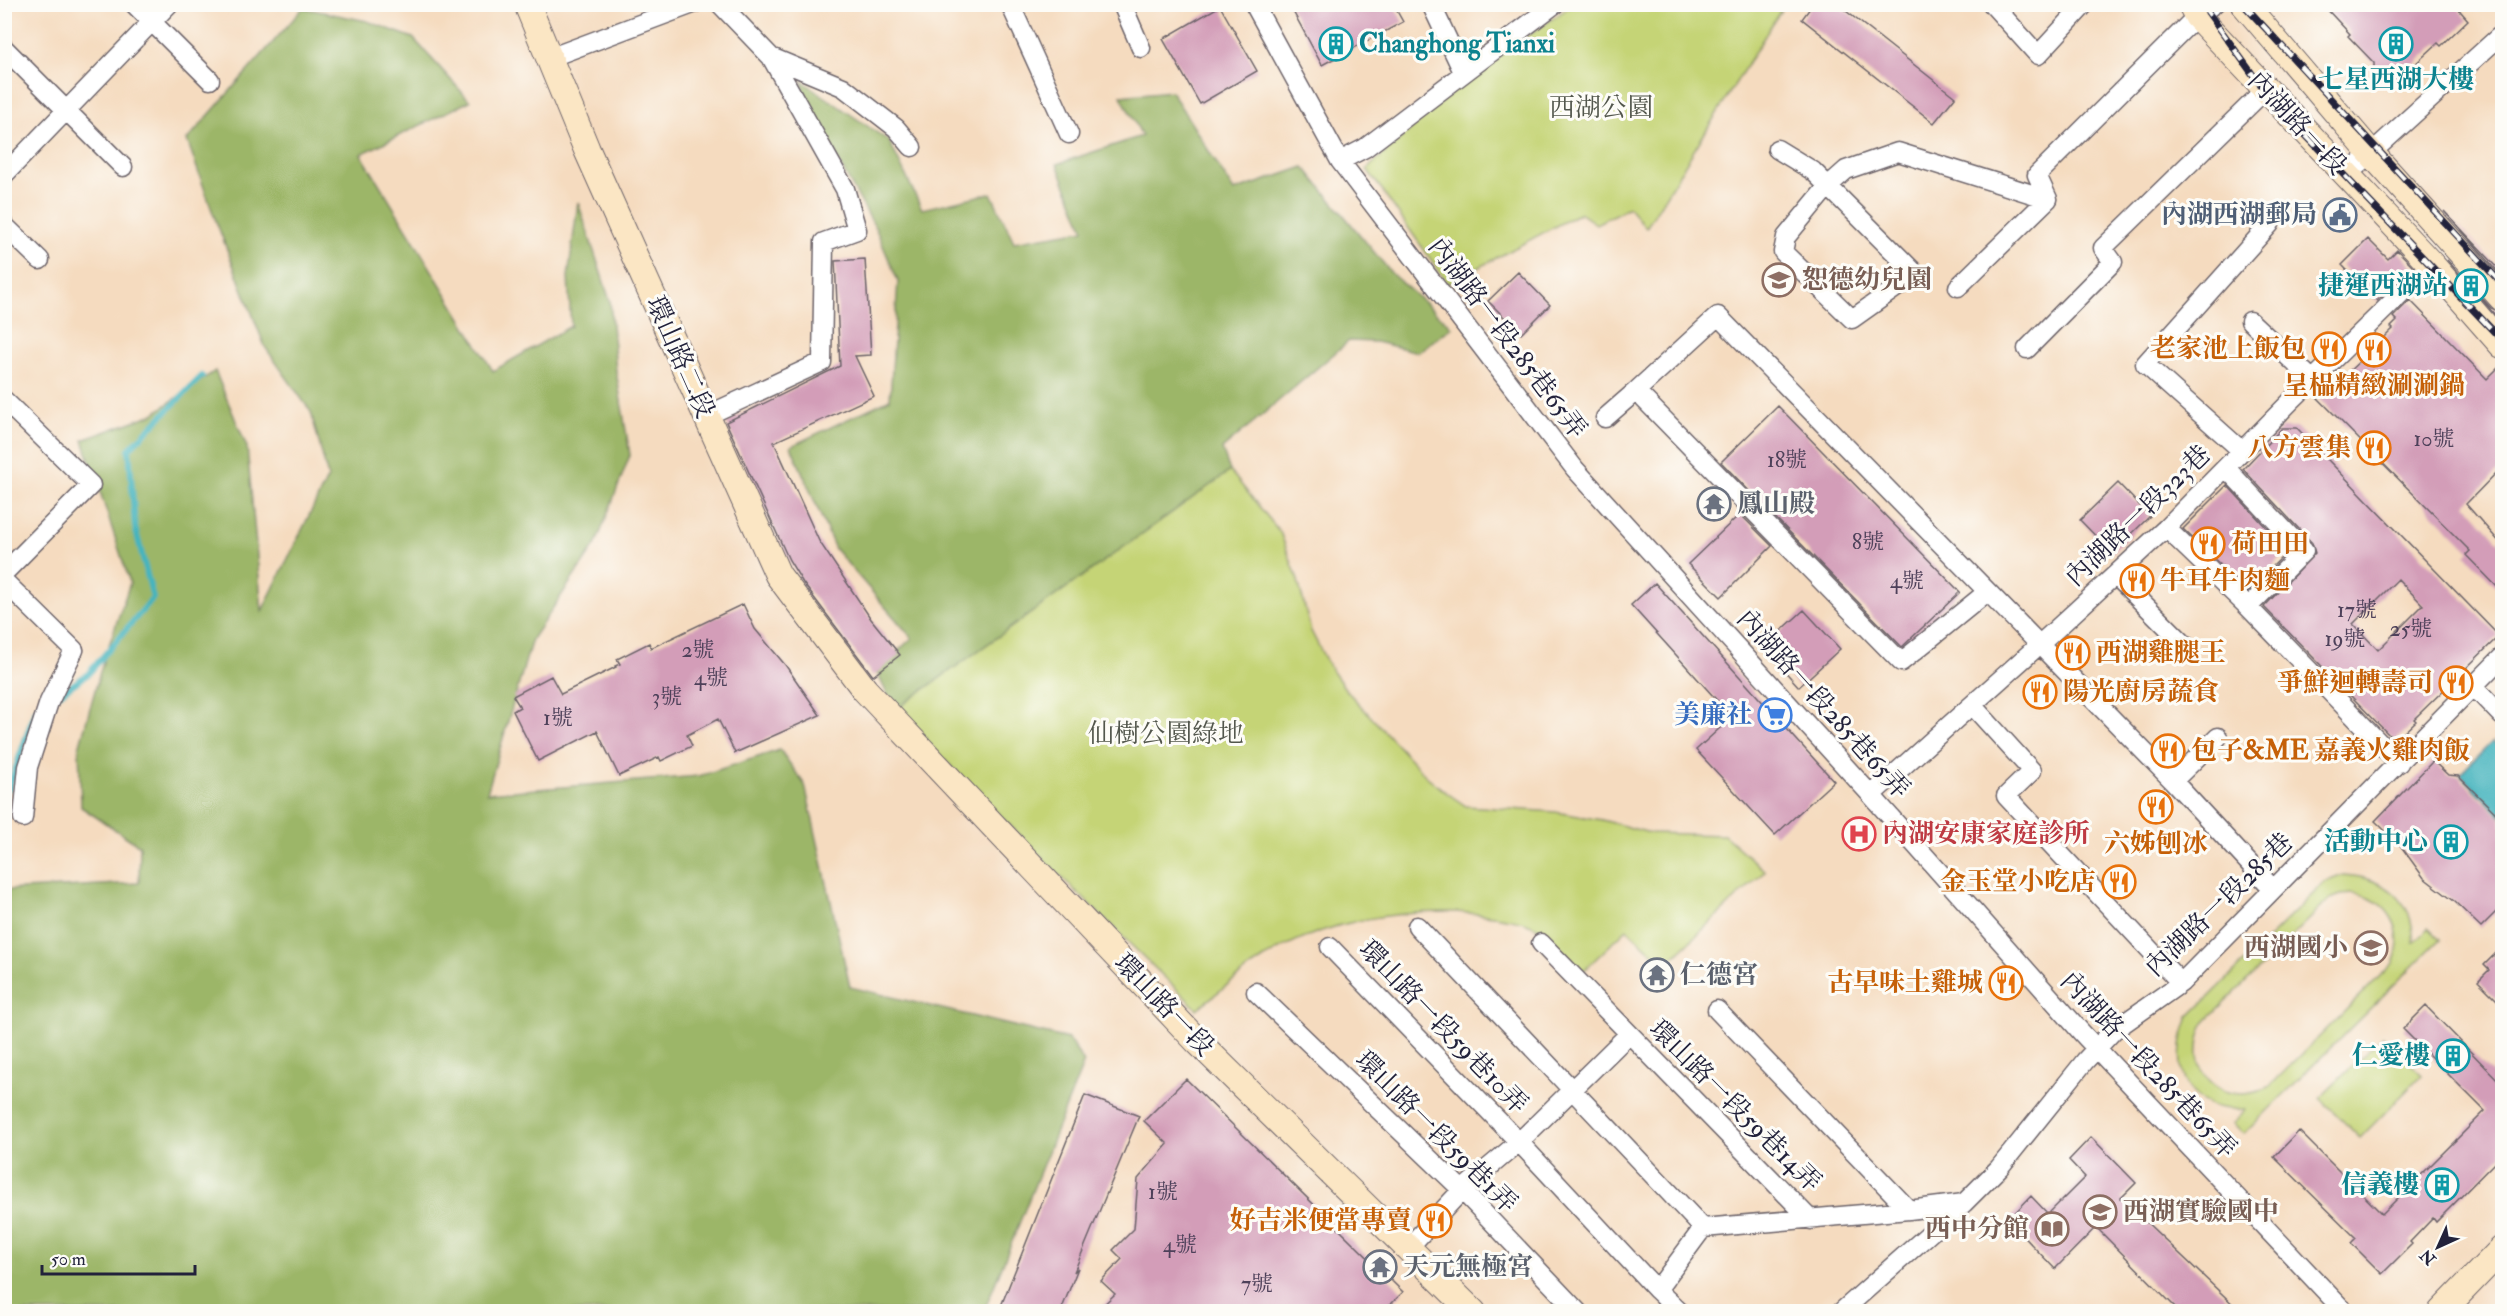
<svg xmlns="http://www.w3.org/2000/svg" width="2507" height="1316" viewBox="0 0 2507 1316" font-family="'IM FELL Double Pica','Noto Serif TC',serif">
  <rect width="100%" height="100%" fill="#fdfcf7"/>
  <filter id="ink" filterUnits="userSpaceOnUse"><feTurbulence type="fractalNoise" baseFrequency=".0167" numOctaves="2"/><feDisplacementMap in="SourceGraphic" scale="12" xChannelSelector="R" yChannelSelector="G"/><feConvolveMatrix kernelMatrix="1 2 1 2 8 2 1 2 1" color-interpolation-filters="sRGB"/></filter>
  <filter id="wash" filterUnits="userSpaceOnUse"><feTurbulence type="fractalNoise" baseFrequency=".008" numOctaves="4" result="noise"/><feDisplacementMap in="SourceGraphic" scale="24" xChannelSelector="R" yChannelSelector="G"/><feGaussianBlur stdDeviation="1.35" result="paint"/><feColorMatrix in="noise" values="0 0 0 0 0 0 0 0 0 0 0 0 0 0 0 0 0 1.4 0 .05"/><feComposite in="paint" operator="in"/></filter>
  <g filter="url(#wash)">
    <rect width="100%" height="100%" fill="#f5dbbf"/>
    <path fill="#c5d476" stroke="#747b58" stroke-width="1.5" fill-rule="evenodd" d="M 1572,5 L 1784,5 L 1646,228 L 1629,207 L 1596,224 L 1580,213 L 1448,284 L 1367,169 L 1463,82 Z
      M 1230,471 L 1280,532 L 1297,577 L 1311,631 L 1329,666 L 1346,690 L 1426,776 L 1447,793 L 1466,806 L 1555,812 L 1602,820 L 1650,833 L 1724,835 L 1765,871 L 1665,965 L 1627,929 L 1583,971 C 1571,959 1550,935 1536,927 C 1521,918 1474,913 1456,912 C 1396,911 1336,920 1283,947 C 1252,964 1225,987 1197,1009 L 1050,866 L 895,710 Z
      M 2343,875 C 2384,877 2415,899 2413,943 L 2429,928 L 2440,939 L 2244,1134 L 2233,1123 L 2246,1109 C 2185,1114 2168,1068 2189,1017 L 2325,882 ZM 2352,894 C 2387,897 2408,930 2393,963 L 2269,1087 C 2220,1111 2180,1069 2206,1021 L 2330,899 L 2341,895 Z
      M 2383,1036 L 2422,1075 L 2360,1138 L 2320,1098 Z"/>
    <path fill="#9cb667" stroke="#5f6c51" stroke-width="1.5" d="M 303,8 L 367,21 L 413,38 L 470,101 L 361,154 L 493,371 L 571,326 L 568,277 L 578,202 L 610,301 L 616,371 L 630,455 L 596,544 L 532,639 L 487,793 L 699,776 L 780,750 L 805,785 L 850,987 L 1068,1039 L 1084,1062 L 984,1311 L 5,1312 L 5,890 L 139,883 L 140,846 L 81,807 L 79,748 L 100,672 L 130,583 L 83,440 L 153,414 L 215,371 L 247,447 L 262,611 L 328,477 L 311,412 L 265,347 L 214,216 L 187,140 Z
      M 802,81 L 889,141 L 922,209 L 991,193 L 1014,242 L 1084,230 L 1057,164 L 1142,136 L 1121,96 L 1171,91 L 1234,191 L 1304,167 L 1393,275 L 1452,327 L 1418,352 L 1376,342 L 1349,341 L 1222,449 L 1230,471 L 895,710 L 876,671 L 912,638 L 835,549 L 791,446 L 890,399 L 898,281 L 875,227 L 806,104 Z"/>
    <path fill="#45b4be" stroke="#346b7c" stroke-width="1.5" d="M 2493,741 L 2502,750 L 2502,817 L 2460,774 Z"/>
    <g fill="none" stroke-linecap="round" stroke-linejoin="round">
      <path stroke="#45b4be" stroke-width="6" d="M 59,694 L 88,674 L 153,598 L 135,527 L 129,449 L 202,376
        M 4,793 L 9,788 L 35,711 L 44,705"/>
    </g>
    <g id="blocks">
      <path fill="#d39db8" fill-rule="evenodd" d="M 1289,4 L 1393,4 L 1403,22 L 1322,65 Z
        M 1813,4 L 1837,4 L 1955,97 L 1934,123 L 1802,19 Z
        M 2322,4 L 2454,4 L 2468,20 L 2441,46 L 2438,43 L 2411,68 L 2406,79 L 2394,84 L 2381,81 L 2374,69 L 2374,63 L 2348,36 L 2350,34 Z
        M 1220,6 L 1257,71 L 1200,104 L 1163,39 Z
        M 2444,211 L 2502,272 L 2502,276 Z
        M 2368,239 L 2388,259 L 2397,250 L 2413,266 L 2377,301 L 2342,265 Z
        M 865,259 L 871,355 L 855,356 L 874,396 L 774,442 L 819,541 L 871,619 L 900,655 L 873,676 L 803,583 L 789,560 L 726,422 L 840,366 L 835,261 Z
        M 2447,260 L 2491,308 L 2502,313 L 2502,323 Z
        M 1518,272 L 1550,305 L 1521,334 L 1488,301 Z
        M 2410,300 L 2487,379 L 2502,364 L 2502,467 L 2466,504 L 2502,545 L 2502,592 L 2466,555 L 2470,551 L 2316,396 L 2337,376 L 2341,379 L 2393,329 L 2391,327 L 2397,321 L 2393,317 Z
        M 1778,406 L 1960,592 L 1902,647 L 1721,462 Z
        M 2282,428 L 2297,428 L 2499,636 L 2414,719 L 2416,721 L 2395,741 L 2264,607 L 2315,553 L 2312,543 L 2243,469 ZM 2398,579 L 2423,605 L 2378,650 L 2353,624 Z
        M 2118,483 L 2150,516 L 2112,553 L 2080,520 Z
        M 2227,485 L 2288,551 L 2248,591 L 2183,529 Z
        M 1740,514 L 1772,546 L 1721,597 L 1688,564 Z
        M 1655,583 L 1834,781 L 1775,835 L 1696,750 L 1732,717 L 1631,605 Z
        M 743,604 L 755,629 L 786,666 L 820,715 L 735,753 L 718,719 L 687,735 L 692,746 L 661,761 L 659,757 L 619,776 L 597,731 L 538,761 L 513,711 L 520,707 L 513,696 L 551,676 L 561,694 L 616,667 L 615,666 L 620,664 L 617,659 L 649,643 L 651,648 Z
        M 1804,610 L 1840,649 L 1799,687 L 1763,647 Z
        M 2433,761 L 2448,775 L 2458,776 L 2502,819 L 2502,906 L 2481,927 L 2454,901 L 2424,878 L 2400,845 L 2375,821 Z
        M 2502,947 L 2502,1005 L 2478,981 L 2489,970 L 2484,965 Z
        M 2426,1006 L 2502,1084 L 2502,1155 L 2436,1222 L 2433,1218 L 2410,1242 L 2412,1244 L 2382,1274 L 2351,1243 L 2356,1238 L 2274,1157 L 2299,1131 L 2382,1214 L 2485,1111 L 2403,1029 Z
        M 1186,1079 L 1403,1292 L 1384,1311 L 1097,1311 L 1115,1294 L 1101,1281 L 1122,1259 L 1113,1250 L 1134,1229 L 1138,1179 L 1168,1144 L 1144,1121 Z
        M 1085,1095 L 1139,1116 L 1074,1272 L 1078,1268 L 1061,1311 L 999,1311 Z
        M 2091,1137 L 2136,1183 L 2121,1198 L 2240,1311 L 2179,1311 L 2096,1227 L 2055,1269 L 2008,1220 L 2031,1196 L 2048,1214 L 2085,1177 L 2069,1160 Z"/>
    </g>
  </g>
  <g filter="url(#ink)">
    <use href="#blocks" fill-opacity="0" stroke="#6c6369" stroke-width="1.5"/>
    <g fill="none" stroke-linecap="round" stroke-linejoin="round">
      <g stroke="#6c6369" stroke-width="21">
        <path id="street" d="M 134,4 L 210,80
          M 1010,4 L 1069,134
          M 1122,4 L 1141,48
          M 1254,4 L 1340,161 L 1575,469 L 1871,795 L 2082,1033 L 2345,1312
          M 1431,4 L 1463,72
          M 1992,4 L 2038,55 L 2085,4
          M 4,48 L 123,167
          M 771,57 L 843,87 L 896,128 L 912,147
          M 549,58 L 693,4
          M 1777,149 L 1813,171 L 1912,270 L 1907,280 L 1852,319 L 1783,252 L 1786,237 L 1828,186 L 1846,170 L 1898,152 L 2048,199
          M 1340,161 L 1365,148 L 1555,4
          M 4,175 L 169,4
          M 2347,175 L 2502,34
          M 4,225 L 40,260
          M 1958,287 L 2048,199 L 2037,175 L 2197,16 L 2214,4
          M 2250,321 L 2314,381
          M 2027,349 L 2113,262 L 2103,248 L 2265,90
          M 1636,391 L 1718,316 L 2173,781 L 2273,889
          M 4,400 L 91,485 L 4,573
          M 706,416 L 822,362 L 824,242 L 857,230 L 845,189 L 771,57 L 720,4
          M 1605,418 L 1636,391 L 1901,662 L 1986,593
          M 2242,451 L 2145,364 L 2270,224
          M 2226,468 L 2304,551 L 2248,607
          M 2166,528 L 2248,607 L 2399,763
          M 2115,575 L 2191,651
          M 4,581 L 74,650 L 49,702 L 28,767 L 23,818
          M 2473,686 L 2502,716
          M 1972,705 L 2032,771 L 2006,796 L 2181,983
          M 2173,781 L 2218,737
          M 1871,795 L 2039,645 L 2166,528 L 2290,402 L 2431,264
          M 1417,926 L 1703,1228
          M 1541,943 L 1811,1220
          M 1330,947 L 1519,1142 L 1657,1290 L 1680,1312
          M 1256,992 L 1462,1190 L 1578,1312
          M 1717,1010 L 1909,1210
          M 1407,1249 L 1462,1190 L 1519,1142 L 1629,1034
          M 1657,1290 L 1703,1228 L 1909,1210 L 1964,1203
          M 1841,1312 L 1964,1203 L 1999,1168 L 2085,1061 L 2113,1031 L 2181,983 L 2502,657"/>
      </g>
      <g stroke="#6c6369" stroke-width="28">
        <path id="secondary" d="M 527,4 L 587,150 L 778,575 L 865,690 L 1197,1041 L 1473,1312
          M 2191,4 L 2197,16 L 2431,264 L 2502,345
          M 2244,4 L 2371,153 L 2502,298
          M 2441,1312 L 2502,1249"/>
      </g>
      <use href="#street" stroke="#fff" stroke-width="18"/>
      <use href="#secondary" stroke="#fbe6c4" stroke-width="26"/>
      <g stroke="#22223b" stroke-width="7">
        <path id="rail" d="M 2202,4 L 2256,79 L 2295,124 L 2502,340
          M 2243,4 L 2502,284"/>
      </g>
      <use href="#rail" stroke="#fdfcf7" stroke-width="4.5" stroke-dasharray="14" stroke-linecap="butt"/>
    </g>
  </g>
  <defs>
    <g id="building-ring" transform="scale(1.725)"><circle r="9.5" fill="#fdfcf7" stroke="#0f9aa8" stroke-width="1.5"/><path d="M-4-6H4V6H1V3H-1V6H-4ZM-2.5-4.3h1.7v1.8h-1.7ZM.8-4.3h1.7v1.8H.8ZM-2.5-1h1.7V.8h-1.7ZM.8-1h1.7V.8H.8Z" fill="#0f9aa8"/></g>
    <g id="civic-ring" transform="scale(1.725)"><circle r="9.5" fill="#fdfcf7" stroke="#5c6f8a" stroke-width="1.5"/><path d="M-.6-6.5H3V-4.5H.6V-3L4-1V1h2V6H-6V1h2V-1L-.6-3ZM-1.2 2.5V6h2.4V2.5Z" fill="#5c6f8a"/></g>
    <g id="school-ring" transform="scale(1.725)"><circle r="9.5" fill="#fdfcf7" stroke="#8d6e63" stroke-width="1.5"/><path d="M0-5L7-2L0 1L-7-2ZM-4 1L0 2.5L4 1V4Q0 6-4 4Z" fill="#8d6e63"/></g>
    <g id="restaurant-ring" transform="scale(1.725)"><circle r="9.5" fill="#fdfcf7" stroke="#e8710a" stroke-width="1.5"/><path d="M-5-6h1v4h1v-4h1v4h1v-4h1v5L-1.5 .5V6h-2V.5L-5-1ZM5-6V6H3V1.5H1.5Q1.5-4 5-6Z" fill="#e8710a"/></g>
    <g id="temple-ring" transform="scale(1.725)"><circle r="9.5" fill="#fdfcf7" stroke="#6b7280" stroke-width="1.5"/><path d="M0-6L5-2H3V0L6.5 2.5H4V6H1.5V3h-3V6H-4V2.5H-6.5L-3 0V-2H-5Z" fill="#6b7280"/></g>
    <g id="supermarket-ring" transform="scale(1.725)"><circle r="9.5" fill="#fdfcf7" stroke="#3f7fe0" stroke-width="1.5"/><path d="M-6-5.5h2.5l.6 2H6L4.5 2H-2.5L-4.4-4H-6ZM-1.5 3.2a1.3 1.3 0 1 0 .1 0ZM3 3.2a1.3 1.3 0 1 0 .1 0Z" fill="#3f7fe0"/></g>
    <g id="hospital-ring" transform="scale(1.725)"><circle r="9.5" fill="#fdfcf7" stroke="#e0444e" stroke-width="1.5"/><path d="M-5-5h3v3.5h4V-5h3V5h-3V1.5h-4V5h-3Z" fill="#e0444e"/></g>
    <g id="library-ring" transform="scale(1.725)"><circle r="9.5" fill="#fdfcf7" stroke="#8d6e63" stroke-width="1.5"/><path d="M-6-4Q-3-5.5-.7-3.5V5Q-3 3-6 4ZM6-4Q3-5.5 .7-3.5V5Q3 3 6 4Z" fill="#8d6e63"/></g>
  </defs>
  <g fill-rule="evenodd">
    <use href="#building-ring" x="1336" y="44"/>
    <use href="#building-ring" x="2396" y="44"/>
    <use href="#civic-ring" x="2340" y="215"/>
    <use href="#school-ring" x="1779" y="280"/>
    <use href="#building-ring" x="2471" y="286"/>
    <use href="#restaurant-ring" x="2329" y="349"/>
    <use href="#restaurant-ring" x="2374" y="350"/>
    <use href="#restaurant-ring" x="2374" y="448"/>
    <use href="#temple-ring" x="1714" y="504"/>
    <use href="#restaurant-ring" x="2208" y="544"/>
    <use href="#restaurant-ring" x="2137" y="581"/>
    <use href="#restaurant-ring" x="2073" y="653"/>
    <use href="#restaurant-ring" x="2456" y="683"/>
    <use href="#restaurant-ring" x="2040" y="692"/>
    <use href="#supermarket-ring" x="1775" y="715"/>
    <use href="#restaurant-ring" x="2168" y="751"/>
    <use href="#restaurant-ring" x="2156" y="807"/>
    <use href="#hospital-ring" x="1859" y="834"/>
    <use href="#building-ring" x="2451" y="842"/>
    <use href="#restaurant-ring" x="2119" y="882"/>
    <use href="#school-ring" x="2371" y="948"/>
    <use href="#temple-ring" x="1657" y="975"/>
    <use href="#restaurant-ring" x="2006" y="983"/>
    <use href="#building-ring" x="2453" y="1056"/>
    <use href="#building-ring" x="2442" y="1185"/>
    <use href="#school-ring" x="2100" y="1212"/>
    <use href="#restaurant-ring" x="1435" y="1221"/>
    <use href="#library-ring" x="2052" y="1229"/>
    <use href="#temple-ring" x="1380" y="1267"/>
  </g>
  <g text-anchor="middle" dominant-baseline="central" stroke-width="6" stroke-linejoin="round" paint-order="stroke">
    <g font-size="22" fill="#4e415a">
      <text x="2434" y="439">10號</text>
      <text x="1787" y="460">18號</text>
      <text x="1868" y="542">8號</text>
      <text x="1907" y="581">4號</text>
      <text x="2357" y="610">17號</text>
      <text x="2411" y="629">25號</text>
      <text x="2345" y="639">19號</text>
      <text x="698" y="650">2號</text>
      <text x="711" y="678">4號</text>
      <text x="667" y="697">3號</text>
      <text x="558" y="718">1號</text>
      <text x="1163" y="1192">1號</text>
      <text x="1180" y="1245">4號</text>
      <text x="1257" y="1284">7號</text>
    </g>
    <g font-size="26" font-weight="bold" fill="#0d838f" stroke="#fdfcf7" text-anchor="end">
      <text x="1359" y="44" text-anchor="start">Changhong Tianxi</text>
      <text x="2396" y="80" text-anchor="middle">七星西湖大樓</text>
      <text x="2448" y="286">捷運西湖站</text>
      <text x="2428" y="842">活動中心</text>
      <text x="2430" y="1056">仁愛樓</text>
      <text x="2419" y="1185">信義樓</text>
    </g>
    <g font-size="26" fill="#53574d" stroke="#fdfcf7">
      <text x="1601" y="108">西湖公園</text>
      <text x="1166" y="734">仙樹公園綠地</text>
    </g>
    <g font-size="26" fill="#22223b" stroke="#fdfcf7">
      <text transform="translate(2297 123) rotate(47)">內湖路一段</text>
      <text transform="translate(1507 338) rotate(53)">內湖路一段285巷65弄</text>
      <text transform="translate(680 357) rotate(66)">環山路二段</text>
      <text transform="translate(2138 516) rotate(-44)">內湖路一段323巷</text>
      <text transform="translate(1823 704) rotate(48)">內湖路一段285巷65弄</text>
      <text transform="translate(2219 905) rotate(-44)">內湖路一段285巷</text>
      <text transform="translate(1164 1005) rotate(46)">環山路一段</text>
      <text transform="translate(1443 1027) rotate(46)">環山路一段59巷10弄</text>
      <text transform="translate(2148 1065) rotate(47)">內湖路一段285巷65弄</text>
      <text transform="translate(1735 1106) rotate(45)">環山路一段59巷14弄</text>
      <text transform="translate(1436 1132) rotate(45)">環山路一段59巷1弄</text>
    </g>
    <g font-size="26" font-weight="bold" fill="#4e5e75" stroke="#fdfcf7" text-anchor="end">
      <text x="2317" y="215">內湖西湖郵局</text>
    </g>
    <g font-size="26" font-weight="bold" fill="#785e54" stroke="#fdfcf7" text-anchor="start">
      <text x="1802" y="280">恕德幼兒園</text>
      <text x="2348" y="948" text-anchor="end">西湖國小</text>
      <text x="2123" y="1212">西湖實驗國中</text>
      <text x="2029" y="1229" text-anchor="end">西中分館</text>
    </g>
    <g font-size="26" font-weight="bold" fill="#c56008" stroke="#fdfcf7" text-anchor="end">
      <text x="2306" y="349">老家池上飯包</text>
      <text x="2374" y="386" text-anchor="middle">呈榀精緻涮涮鍋</text>
      <text x="2351" y="448">八方雲集</text>
      <text x="2231" y="544" text-anchor="start">荷田田</text>
      <text x="2160" y="581" text-anchor="start">牛耳牛肉麵</text>
      <text x="2096" y="653" text-anchor="start">西湖雞腿王</text>
      <text x="2433" y="683">爭鮮迴轉壽司</text>
      <text x="2063" y="692" text-anchor="start">陽光廚房蔬食</text>
      <text x="2191" y="751" text-anchor="start">包子&amp;ME 嘉義火雞肉飯</text>
      <text x="2156" y="844" text-anchor="middle">六姊刨冰</text>
      <text x="2096" y="882">金玉堂小吃店</text>
      <text x="1983" y="983">古早味土雞城</text>
      <text x="1412" y="1221">好吉米便當專賣</text>
    </g>
    <g font-size="26" font-weight="bold" fill="#5b616d" stroke="#fdfcf7" text-anchor="start">
      <text x="1737" y="504">鳳山殿</text>
      <text x="1680" y="975">仁德宮</text>
      <text x="1403" y="1267">天元無極宮</text>
    </g>
    <g font-size="26" font-weight="bold" fill="#366cbe" stroke="#fdfcf7" text-anchor="end">
      <text x="1752" y="715">美廉社</text>
    </g>
    <g font-size="26" font-weight="bold" fill="#be3a42" stroke="#fdfcf7" text-anchor="start">
      <text x="1882" y="834">內湖安康家庭診所</text>
    </g>
  </g>
  <rect width="2507" height="1316" fill="none" stroke="#fdfcf7" stroke-width="24"/>
  <g transform="translate(2438 1247) rotate(225)" stroke="#fdfcf7" stroke-width="4.5" paint-order="stroke">
  <path d="M0-4.5L10 22L0 15L-10 22Z" fill="#22223b"/>
  <text y="-9" font-size="16" font-weight="bold" text-anchor="middle" fill="#22223b">N</text>
  </g>
  <path d="M42 1265v9h153v-9" fill="none" stroke="#22223b" stroke-width="3"/>
  <text x="51" y="1265" font-size="18" fill="#22223b" stroke="#fdfcf7" stroke-width="4.5" paint-order="stroke">50 m</text>
</svg>
